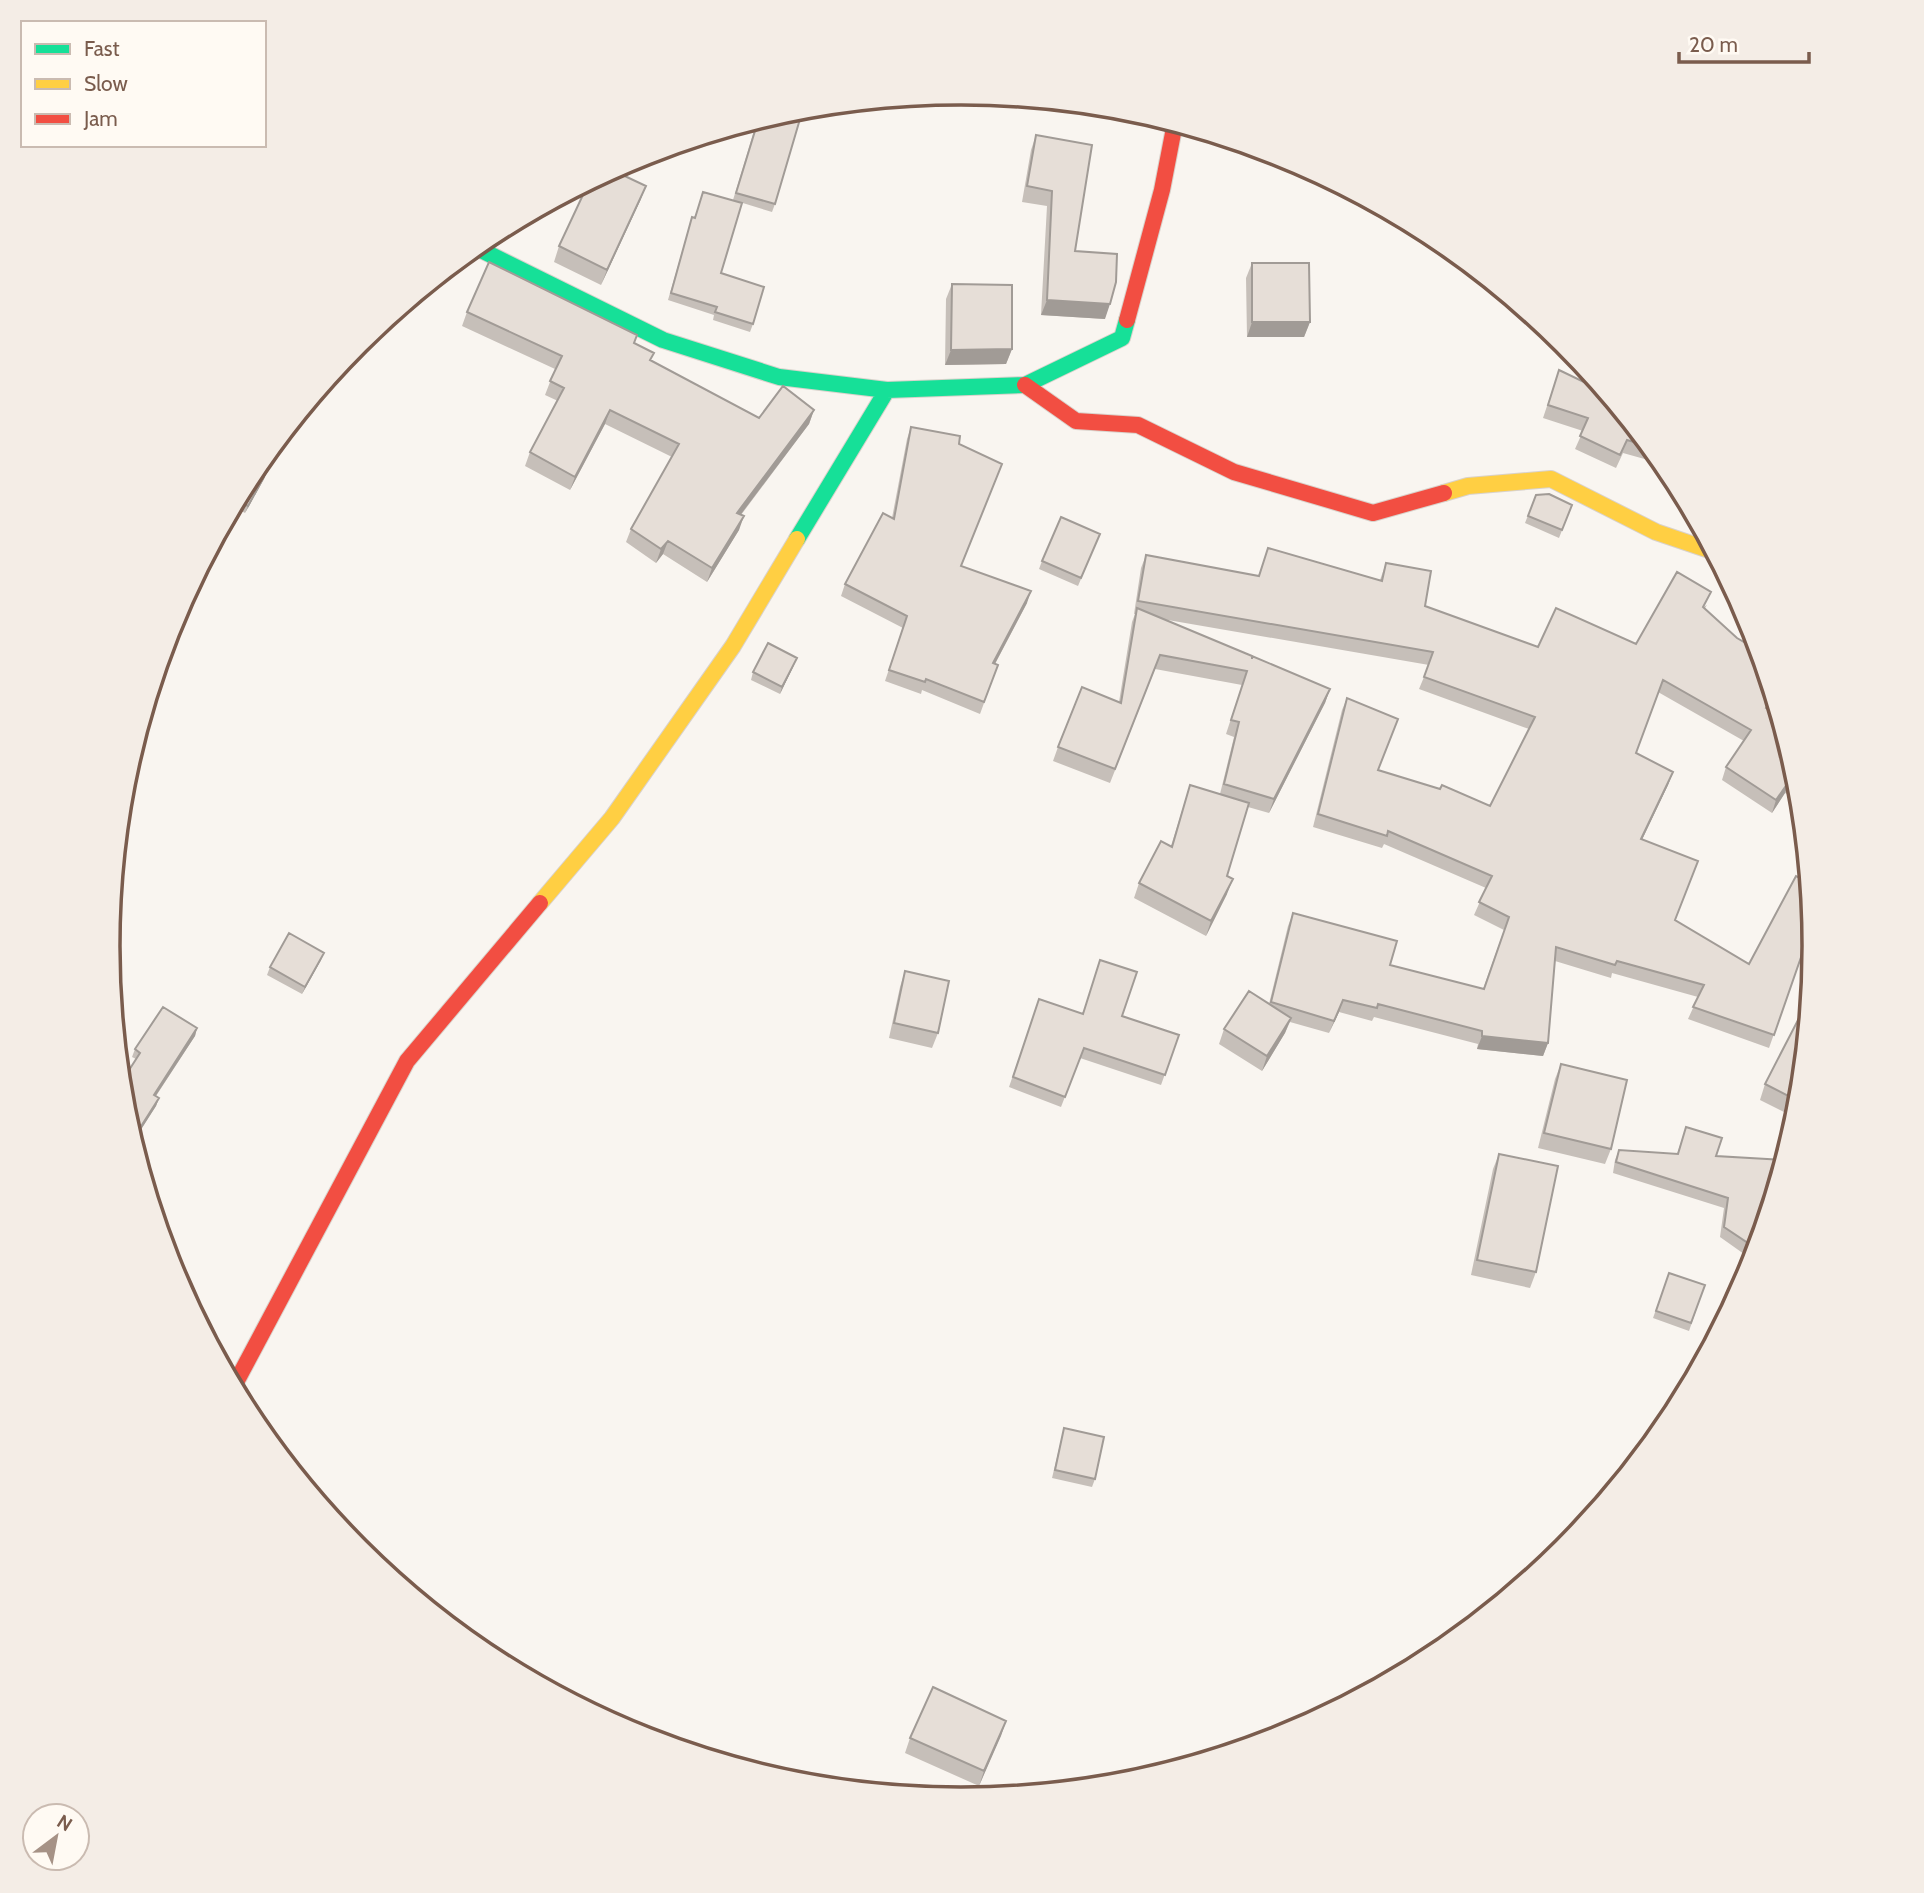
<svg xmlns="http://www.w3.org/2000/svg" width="1924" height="1893" viewBox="0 0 1924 1893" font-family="Cabin,sans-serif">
  <rect width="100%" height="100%" fill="#f9f5f0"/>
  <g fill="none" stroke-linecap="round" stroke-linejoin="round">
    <g stroke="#d9d2cb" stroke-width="18">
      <path id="fast" d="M 475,247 L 663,340 L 779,377 L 887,390
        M 797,539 L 887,390 L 1025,385 L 1122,338 L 1127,320"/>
    </g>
    <g stroke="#d9d2cb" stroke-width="18">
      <path id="slow" d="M 1444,493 L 1468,486 L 1551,479 L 1656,532 L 1715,552
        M 540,903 L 612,818 L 733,646 L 797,539"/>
    </g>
    <g stroke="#d9d2cb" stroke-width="18">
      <path id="jam" d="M 1127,320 L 1162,190 L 1175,123
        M 1025,385 L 1076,421 L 1138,425 L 1234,472 L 1373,513 L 1444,493
        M 234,1386 L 407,1061 L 540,903"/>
    </g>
    <use href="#fast" stroke="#16e098" stroke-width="16"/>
    <use href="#slow" stroke="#ffcf43" stroke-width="16"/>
    <use href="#jam" stroke="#f24e42" stroke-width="16"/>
  </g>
  <path fill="#c6bfb9" d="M 757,121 L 775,204 L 772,212 L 733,200 Z
    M 1036,135 L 1075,251 L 1105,319 L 1041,315 L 1047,206 L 1022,202 L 1031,150 Z
    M 626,163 L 620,175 L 646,186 L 640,201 L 601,285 L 554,262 L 559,246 L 589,182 Z
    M 692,217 L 721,273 L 753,324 L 750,332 L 713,320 L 714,315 L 668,300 Z
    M 1252,263 L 1310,322 L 1304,337 L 1247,337 L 1246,278 Z
    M 952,284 L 1012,349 L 1006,364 L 945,365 L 946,299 Z
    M 467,312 L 637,335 L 634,343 L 651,360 L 759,418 L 814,410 L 809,424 L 741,515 L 739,530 L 707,582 L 663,554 L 656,563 L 626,542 L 631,529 L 672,457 L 605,424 L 570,490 L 525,466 L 530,452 L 558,401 L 545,395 L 555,369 L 462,326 Z
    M 1559,370 L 1607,393 L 1666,465 L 1623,453 L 1616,468 L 1575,449 L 1583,431 L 1543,418 Z
    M 911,427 L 959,444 L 961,566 L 1027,603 L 995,664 L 998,665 L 980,714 L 922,690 L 921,694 L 885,681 L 903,628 L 841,596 L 845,584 L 892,518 L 907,439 Z
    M 267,471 L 264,479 L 245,513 L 234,507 L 252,472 Z
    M 1536,495 L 1572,505 L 1559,538 L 1525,523 Z
    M 1100,534 L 1078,586 L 1039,569 L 1042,561 Z
    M 1268,548 L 1380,580 L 1386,563 L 1425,606 L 1538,647 L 1636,644 L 1707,605 L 1705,608 L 1737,638 L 1761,652 L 1775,698 L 1768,710 L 1799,780 L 1801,801 L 1785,793 L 1772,813 L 1722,780 L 1726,767 L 1744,741 L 1658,692 L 1636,753 L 1673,772 L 1668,785 L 1642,840 L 1675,920 L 1749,964 L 1810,883 L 1816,947 L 1815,958 L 1803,952 L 1769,1048 L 1688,1019 L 1698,997 L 1612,973 L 1611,978 L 1555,961 L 1548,1043 L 1543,1056 L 1477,1049 L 1478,1044 L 1374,1017 L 1372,1021 L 1339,1012 L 1329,1033 L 1290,1022 L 1285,1033 L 1262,1071 L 1219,1044 L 1224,1029 L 1269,1004 L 1288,926 L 1293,913 L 1390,965 L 1483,989 L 1504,930 L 1474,915 L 1486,888 L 1384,844 L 1382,848 L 1313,827 L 1342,710 L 1347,698 L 1398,719 L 1378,770 L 1490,806 L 1529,729 L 1419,689 L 1429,665 L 1162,619 L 1330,689 L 1325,703 L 1269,813 L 1248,807 L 1227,876 L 1227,894 L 1206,936 L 1134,898 L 1139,883 L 1171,846 L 1190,785 L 1220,794 L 1234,737 L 1226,734 L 1242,685 L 1155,669 L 1110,783 L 1053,761 L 1058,747 L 1119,702 L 1132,622 L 1135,614 L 1134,614 L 1141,568 L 1146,555 L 1259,576 Z
    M 794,665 L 780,694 L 751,680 L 753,672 Z
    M 321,960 L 302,994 L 267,975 L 270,967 Z
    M 905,971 L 938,1033 L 932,1048 L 889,1038 L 900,987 Z
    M 1039,999 L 1082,1014 L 1122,1016 L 1179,1035 L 1161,1085 L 1080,1058 L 1061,1107 L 1009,1087 Z
    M 1808,1025 L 1799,1113 L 1798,1119 L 1760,1100 L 1765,1084 Z
    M 197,1028 L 195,1036 L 156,1096 L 159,1098 L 156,1106 L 133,1142 L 125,1113 L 136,1059 L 132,1057 L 135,1049 Z
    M 1561,1064 L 1611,1149 L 1605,1164 L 1538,1148 L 1555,1079 Z
    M 1686,1127 L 1716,1156 L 1785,1160 L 1756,1257 L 1744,1254 L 1720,1237 L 1724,1208 L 1613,1173 L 1615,1160 L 1619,1150 L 1677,1154 Z
    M 1499,1154 L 1536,1272 L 1530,1288 L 1471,1275 L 1493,1169 Z
    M 1669,1273 L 1705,1285 L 1689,1331 L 1653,1318 Z
    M 1064,1428 L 1095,1479 L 1092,1487 L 1052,1478 L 1062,1436 Z
    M 1006,1721 L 979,1786 L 905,1753 L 910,1738 Z"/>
  <path fill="#a19b96" d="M 646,186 L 640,201 L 601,285 L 607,270 Z
    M 1359,195 L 1379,206 L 1356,203 Z
    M 1047,300 L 1110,304 L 1105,319 L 1041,315 Z
    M 1252,322 L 1310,322 L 1304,337 L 1247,337 Z
    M 1012,349 L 1006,364 L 945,365 L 951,350 Z
    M 610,410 L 605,424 L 570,490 L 575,477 Z
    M 814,410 L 809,424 L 732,526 L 737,513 Z
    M 267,471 L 264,479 L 245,513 L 248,506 Z
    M 744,516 L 739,530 L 707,582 L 712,568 Z
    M 668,541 L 663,554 L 656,563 L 661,549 Z
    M 1031,591 L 1027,603 L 989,675 L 993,663 Z
    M 797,658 L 794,665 L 780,694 L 782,687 Z
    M 1330,689 L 1325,703 L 1269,813 L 1274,799 Z
    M 1774,695 L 1775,698 L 1761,721 L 1766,708 Z
    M 1673,772 L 1668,785 L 1636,852 L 1641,839 Z
    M 1790,780 L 1785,793 L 1772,813 L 1776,800 Z
    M 1233,879 L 1227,894 L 1206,936 L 1211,921 Z
    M 324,953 L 321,960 L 302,994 L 305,987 Z
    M 1343,1000 L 1339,1012 L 1329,1033 L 1334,1021 Z
    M 1291,1018 L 1285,1033 L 1262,1071 L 1267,1056 Z
    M 197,1028 L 195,1036 L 151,1103 L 154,1095 Z
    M 1482,1036 L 1548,1043 L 1543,1056 L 1477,1049 Z
    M 159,1098 L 156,1106 L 133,1142 L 133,1139 Z
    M 1006,1721 L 1001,1736 L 979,1786 L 984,1771 Z"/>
  <path fill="#e6ded7" stroke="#a19b96" stroke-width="2" d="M 781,113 L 800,119 L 775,204 L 736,193 L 758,121 Z
    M 1036,135 L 1092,145 L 1075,251 L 1117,254 L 1116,282 L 1110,304 L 1047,300 L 1052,191 L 1027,186 Z
    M 625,163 L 620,174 L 612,170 Z
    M 612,170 L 646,186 L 607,270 L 559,246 L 589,182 Z
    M 703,192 L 742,203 L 721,273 L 764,287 L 753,324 L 715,312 L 717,307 L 671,293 L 692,217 L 695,218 Z
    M 489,262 L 637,335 L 634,343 L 654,353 L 650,360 L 759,418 L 783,386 L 814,410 L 737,513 L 744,516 L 712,568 L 668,541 L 661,549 L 631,529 L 679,444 L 610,410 L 575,477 L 530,452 L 564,388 L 550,381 L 562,356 L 467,312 Z
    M 1252,263 L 1309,263 L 1310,322 L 1252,322 Z
    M 952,284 L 1012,285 L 1012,349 L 951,350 Z
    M 1559,370 L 1607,393 L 1651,447 L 1627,440 L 1620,455 L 1580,436 L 1588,418 L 1548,405 Z
    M 911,427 L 960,436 L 959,444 L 1002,464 L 961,566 L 1031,591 L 993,663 L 998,665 L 984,702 L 926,679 L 925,682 L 889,670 L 907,616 L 845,584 L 883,513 L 894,519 Z
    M 257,466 L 267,471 L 248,506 L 238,500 L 252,472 Z
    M 1549,494 L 1572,505 L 1562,530 L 1528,516 L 1536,495 Z
    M 1061,517 L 1100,534 L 1081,578 L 1042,561 Z
    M 1268,548 L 1382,581 L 1386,563 L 1431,571 L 1425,606 L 1538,647 L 1556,608 L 1636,644 L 1677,572 L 1711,592 L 1703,607 L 1737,638 L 1761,652 L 1774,695 L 1766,708 L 1781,718 L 1800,785 L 1790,780 L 1776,800 L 1726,767 L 1751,730 L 1663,680 L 1636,753 L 1673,772 L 1641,839 L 1698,861 L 1675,920 L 1749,964 L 1796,876 L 1810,883 L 1815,943 L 1807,940 L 1774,1035 L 1693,1007 L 1704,985 L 1617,961 L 1615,965 L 1556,947 L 1548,1043 L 1482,1036 L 1482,1031 L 1378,1004 L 1377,1008 L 1343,1000 L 1334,1021 L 1271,1002 L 1293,913 L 1397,941 L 1390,965 L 1484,989 L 1509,917 L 1479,902 L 1492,876 L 1388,831 L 1387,836 L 1318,814 L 1347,698 L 1398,719 L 1378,770 L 1440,789 L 1442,785 L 1490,806 L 1535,717 L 1424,677 L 1433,652 L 1138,601 L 1146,555 L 1259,576 Z
    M 1137,608 L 1252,656 L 1252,659 L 1252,656 L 1330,689 L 1274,799 L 1224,784 L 1239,722 L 1231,720 L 1247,671 L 1160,655 L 1115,769 L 1058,747 L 1082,687 L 1121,703 Z
    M 768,643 L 797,658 L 782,687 L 753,672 Z
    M 1190,785 L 1249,803 L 1227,876 L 1233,879 L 1211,921 L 1139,883 L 1161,841 L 1172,847 Z
    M 289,933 L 324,953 L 305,987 L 270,967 Z
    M 1100,960 L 1137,972 L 1122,1016 L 1179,1035 L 1165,1075 L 1084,1048 L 1065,1097 L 1013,1077 L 1039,999 L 1083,1014 Z
    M 905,971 L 949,981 L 938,1033 L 894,1023 Z
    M 1249,991 L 1291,1018 L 1267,1056 L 1224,1029 Z
    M 163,1007 L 197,1028 L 154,1095 L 159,1098 L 133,1139 L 125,1113 L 122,1081 L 140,1053 L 135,1049 Z
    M 1798,1020 L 1808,1025 L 1800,1102 L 1765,1084 Z
    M 1561,1064 L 1627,1080 L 1611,1149 L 1544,1133 Z
    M 1686,1127 L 1722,1138 L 1716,1156 L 1785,1160 L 1759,1246 L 1748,1243 L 1724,1227 L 1728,1198 L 1616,1162 L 1619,1150 L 1678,1154 Z
    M 1499,1154 L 1558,1166 L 1536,1272 L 1477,1260 Z
    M 1669,1273 L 1705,1285 L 1691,1323 L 1656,1311 Z
    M 1064,1428 L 1104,1437 L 1095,1479 L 1055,1470 Z
    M 933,1687 L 1006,1721 L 984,1771 L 910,1738 Z"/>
  <path d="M0 0H1924V1893H0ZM120 946a841 841 0 1 1 1682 0a841 841 0 1 1-1682 0Z" fill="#f4ede6" fill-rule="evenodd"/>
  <path fill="none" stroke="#7a5c4d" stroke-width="3.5" d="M120 946a841 841 0 1 1 1682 0a841 841 0 1 1-1682 0Z"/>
  <rect x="21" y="21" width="245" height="126" fill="#fffaf3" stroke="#cabbb1" stroke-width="2"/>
  <rect x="35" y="44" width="35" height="10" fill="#16e098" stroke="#cabbb1" stroke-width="2"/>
  <text x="84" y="56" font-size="21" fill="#7a5c4d">Fast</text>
  <rect x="35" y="79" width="35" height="10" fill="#ffcf43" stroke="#cabbb1" stroke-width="2"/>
  <text x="84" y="91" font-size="21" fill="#7a5c4d">Slow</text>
  <rect x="35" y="114" width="35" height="10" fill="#f24e42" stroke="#cabbb1" stroke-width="2"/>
  <text x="84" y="126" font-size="21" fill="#7a5c4d">Jam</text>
  <g transform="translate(56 1837) rotate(32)"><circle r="33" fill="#fffaf3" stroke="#cabbb1" stroke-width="2"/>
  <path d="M0-5L12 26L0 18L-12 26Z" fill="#a69286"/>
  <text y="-10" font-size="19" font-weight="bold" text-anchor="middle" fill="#7a5c4d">N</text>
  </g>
  <path d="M1679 52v10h130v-10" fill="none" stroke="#7a5c4d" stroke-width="3.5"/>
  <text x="1689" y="52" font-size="21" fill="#7a5c4d" stroke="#fffaf3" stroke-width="5" paint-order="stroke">20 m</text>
</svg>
